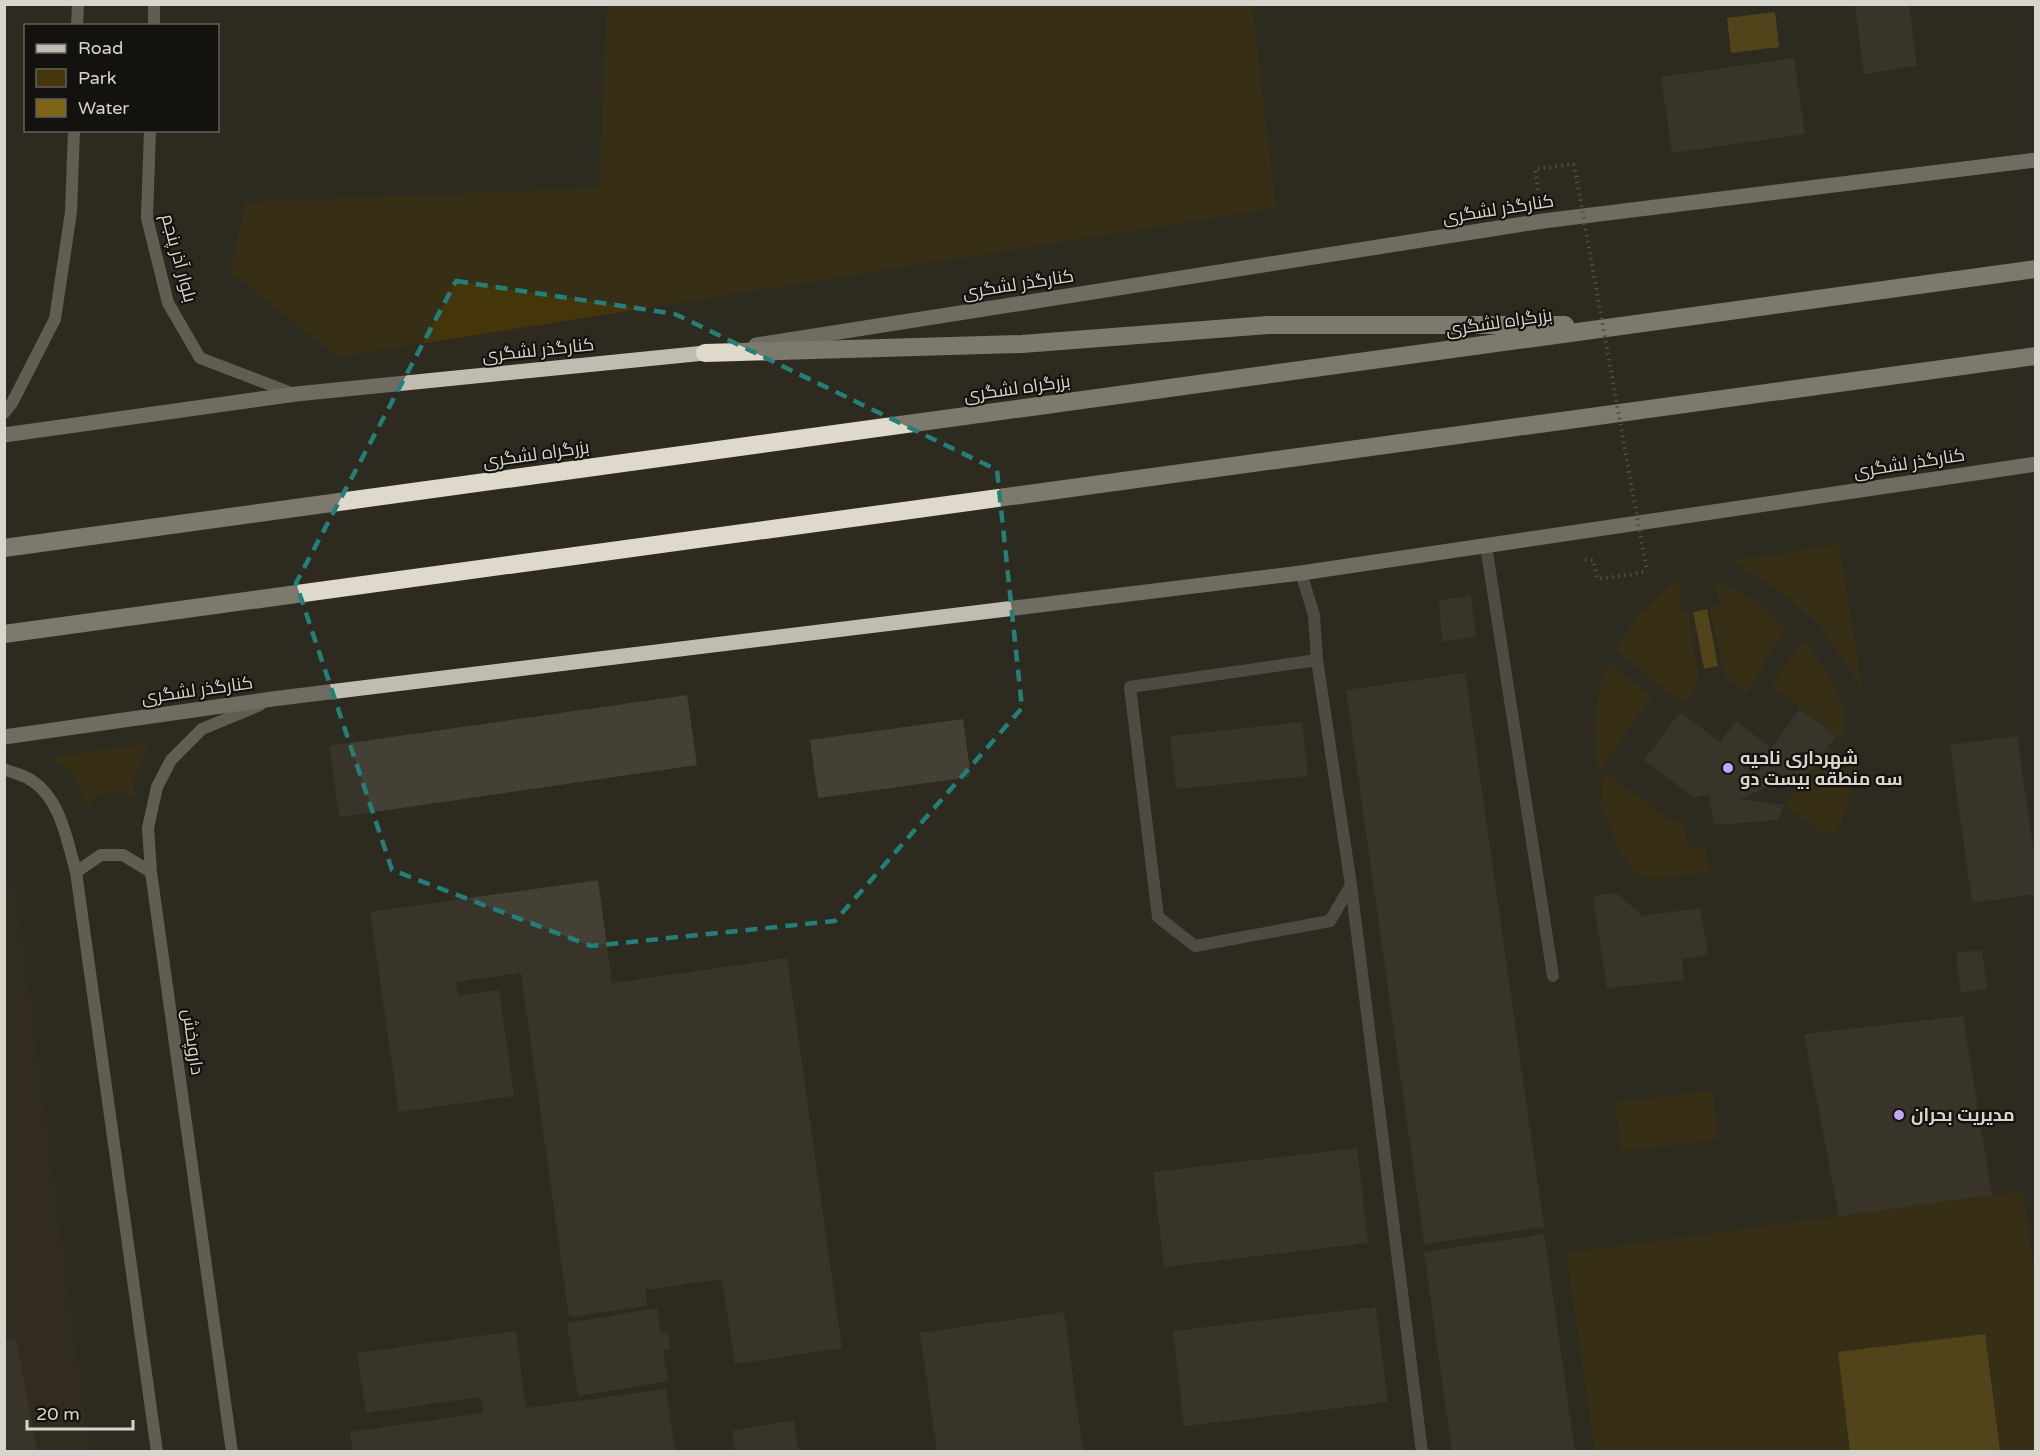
<svg xmlns="http://www.w3.org/2000/svg" width="2040" height="1456" viewBox="0 0 2040 1456" font-family="'Varela Round',Cairo,sans-serif">
  <rect width="100%" height="100%" fill="#2e2a1f"/>
  <path fill="#37301f" d="M 4,878 L 16,894 L 89,1451 L 5,1451 Z"/>
  <path fill="#44350a" d="M 607,5 L 1252,5 L 1276,208 L 338,357 L 230,272 L 246,202 L 599,188 Z
    M 1839,544 L 1862,688 L 1821,627 L 1788,597 L 1732,561 Z
    M 1678,579 L 1682,614 L 1688,613 L 1699,682 L 1684,704 L 1616,650 L 1637,616 Z
    M 1715,580 L 1758,602 L 1785,627 L 1747,694 L 1725,676 L 1709,608 L 1720,605 Z
    M 1803,640 L 1825,668 L 1845,711 L 1843,741 L 1772,685 Z
    M 1609,663 L 1652,697 L 1601,768 L 1597,765 C 1595,730 1593,695 1609,663 Z
    M 149,744 L 133,782 L 135,799 L 126,792 L 100,793 L 88,808 L 73,772 L 50,757 Z
    M 1827,746 L 1857,768 L 1841,824 L 1834,833 L 1821,832 L 1784,805 Z
    M 1609,775 L 1671,821 L 1684,821 L 1689,849 L 1705,847 L 1709,872 L 1649,879 L 1634,872 L 1618,848 L 1601,805 L 1602,780 Z
    M 1713,1091 L 1718,1140 L 1621,1151 L 1615,1102 Z
    M 2023,1191 L 2036,1288 L 2035,1451 L 1595,1451 L 1566,1253 Z"/>
  <path fill="#7e6416" d="M 1775,12 L 1779,47 L 1731,53 L 1727,18 Z
    M 1707,609 L 1718,666 L 1704,669 L 1693,612 Z
    M 1985,1334 L 2000,1451 L 1850,1451 L 1838,1352 Z"/>
  <path fill="#454035" d="M 1862,4 L 1909,4 L 1917,66 L 1864,74 L 1855,6 Z
    M 1794,58 L 1805,134 L 1672,153 L 1661,77 Z
    M 1471,595 L 1476,637 L 1442,642 L 1439,601 Z
    M 1465,673 L 1544,1227 L 1424,1244 L 1346,690 Z
    M 687,695 L 697,765 L 339,817 L 329,746 Z
    M 1800,709 L 1836,736 L 1801,781 L 1770,786 L 1740,799 L 1784,805 L 1778,820 L 1714,825 L 1709,795 L 1693,797 L 1644,760 L 1680,712 L 1720,742 L 1736,721 L 1771,748 Z
    M 963,719 L 971,777 L 818,798 L 810,740 Z
    M 1302,722 L 1308,776 L 1176,789 L 1170,736 Z
    M 2017,736 L 2036,869 L 2036,894 L 1972,903 L 1950,745 Z
    M 598,880 L 612,983 L 787,958 L 842,1348 L 735,1364 L 722,1279 L 646,1290 L 647,1306 L 569,1317 L 521,973 L 456,982 L 458,996 L 499,990 L 514,1096 L 399,1112 L 370,912 Z
    M 1616,893 L 1643,916 L 1700,908 L 1708,954 L 1682,959 L 1684,980 L 1607,988 L 1593,896 Z
    M 1982,950 L 1987,989 L 1961,993 L 1956,953 Z
    M 1963,1016 L 1992,1195 L 1839,1216 L 1804,1034 Z
    M 1357,1148 L 1368,1243 L 1164,1267 L 1153,1172 Z
    M 1544,1234 L 1575,1452 L 1452,1452 L 1424,1252 Z
    M 1376,1307 L 1388,1402 L 1184,1426 L 1173,1331 Z
    M 657,1308 L 661,1334 L 668,1333 L 670,1349 L 663,1351 L 668,1381 L 578,1396 L 567,1323 Z
    M 1064,1312 L 1083,1452 L 937,1452 L 920,1333 Z
    M 516,1331 L 526,1408 L 666,1389 L 675,1452 L 353,1452 L 350,1432 L 483,1413 L 480,1397 L 366,1413 L 357,1353 Z
    M 16,1338 L 37,1452 L 4,1452 L 4,1341 Z
    M 794,1420 L 799,1452 L 736,1452 L 732,1431 Z"/>
  <g fill="none" stroke-linecap="round" stroke-linejoin="round">
    <path stroke="#7c786f" stroke-width="4" stroke-dasharray="1.5 4.5" stroke-linecap="butt" d="M 1539,196 L 1535,169 L 1574,164
      M 1585,559 L 1593,560 L 1598,579 L 1647,572"/>
    <path stroke="#75736d" stroke-width="12" d="M 1486,546 L 1553,976
      M 1301,573 L 1314,615 L 1317,660 L 1130,687 L 1158,917 L 1195,946 L 1330,921 L 1351,885 L 1317,660
      M 1351,885 L 1422,1452"/>
    <path stroke="#a09c93" stroke-width="12" d="M 77,26 L 78,4
      M 154,26 L 154,4
      M 150,130 L 147,218 L 168,303 L 200,358 L 294,394
      M 4,413 L 12,403 L 55,319 L 71,212 L 74,130
      M 4,769 C 13,773 24,775 31,780 C 61,799 67,841 76,872 L 157,1452
      M 76,872 L 101,855 L 123,855 L 151,872
      M 232,1452 L 151,872 L 148,828 L 157,787 L 171,760 L 202,729 L 260,705"/>
    <path stroke="#c1bcb1" stroke-width="15" d="M 756,345 L 1543,221 L 2036,160
      M 4,435 L 296,394 L 715,352
      M 4,737 L 272,699 L 1301,573 L 2036,464"/>
    <path stroke="#ded9cb" stroke-width="18" d="M 705,353 L 1022,344 L 1268,325 L 1565,325
      M 4,548 L 2036,269
      M 4,634 L 2036,356"/>
    <path stroke="#7c786f" stroke-width="4" stroke-dasharray="1.5 4.5" stroke-linecap="butt" d="M 1574,164 L 1647,572"/>
  </g>
  <path d="M0 0H2040V1456H0ZM 456,281 L 675,314 L 997,470 L 1022,708 L 835,921 L 591,946 L 392,870 L 296,583 Z" fill="#2e2a1f" fill-opacity=".55" fill-rule="evenodd"/>
  <path fill="none" stroke="#238078" stroke-width="4.5" stroke-dasharray="12 8" stroke-linejoin="round" d="M 456,281 L 675,314 L 997,470 L 1022,708 L 835,921 L 591,946 L 392,870 L 296,583 Z"/>
  <g fill="#c0a8f3" stroke="#14120e" stroke-width="2">
    <circle cx="1728" cy="768" r="6"/>
    <circle cx="1899" cy="1115" r="6"/>
  </g>
  <g text-anchor="middle" dominant-baseline="central" stroke-width="4.5" stroke-linejoin="round" paint-order="stroke">
    <g font-size="18" fill="#d8d5ce" stroke="#14120e">
      <text transform="translate(1498 209) rotate(-9)">کنارگذر لشگری</text>
      <text transform="translate(179 258) rotate(75)">بلوار آذر پنجم</text>
      <text transform="translate(1018 284) rotate(-9)">کنارگذر لشگری</text>
      <text transform="translate(1499 322) rotate(-8)">بزرگراه لشگری</text>
      <text transform="translate(538 350) rotate(-6)">کنارگذر لشگری</text>
      <text transform="translate(1017 388) rotate(-8)">بزرگراه لشگری</text>
      <text transform="translate(536 454) rotate(-8)">بزرگراه لشگری</text>
      <text transform="translate(1909 463) rotate(-9)">کنارگذر لشگری</text>
      <text transform="translate(197 690) rotate(-8)">کنارگذر لشگری</text>
      <text transform="translate(193 1042) rotate(82)">داروپخش</text>
    </g>
    <g font-size="18" font-weight="bold" fill="#d8d5ce" stroke="#14120e" text-anchor="start">
      <text x="1740" y="758">شهرداری ناحیه<tspan x="1740" dy="21">سه منطقه بیست دو</tspan></text>
      <text x="1911" y="1115">مدیریت بحران</text>
    </g>
  </g>
  <rect width="2040" height="1456" fill="none" stroke="#d8d5ce" stroke-width="12"/>
  <rect x="24" y="24" width="195" height="108" fill="#14120e" stroke="#62605b" stroke-width="1.5"/>
  <rect x="36" y="44" width="30" height="9" fill="#c1bcb1" stroke="#62605b" stroke-width="1.5"/>
  <text x="78" y="54" font-size="18" fill="#d8d5ce">Road</text>
  <rect x="36" y="69" width="30" height="18" fill="#44350a" stroke="#62605b" stroke-width="1.5"/>
  <text x="78" y="84" font-size="18" fill="#d8d5ce">Park</text>
  <rect x="36" y="99" width="30" height="18" fill="#7e6416" stroke="#62605b" stroke-width="1.5"/>
  <text x="78" y="114" font-size="18" fill="#d8d5ce">Water</text>
  <path d="M27 1420v9h106v-9" fill="none" stroke="#d8d5ce" stroke-width="3"/>
  <text x="36" y="1420" font-size="18" fill="#d8d5ce" stroke="#14120e" stroke-width="4.5" paint-order="stroke">20 m</text>
</svg>
